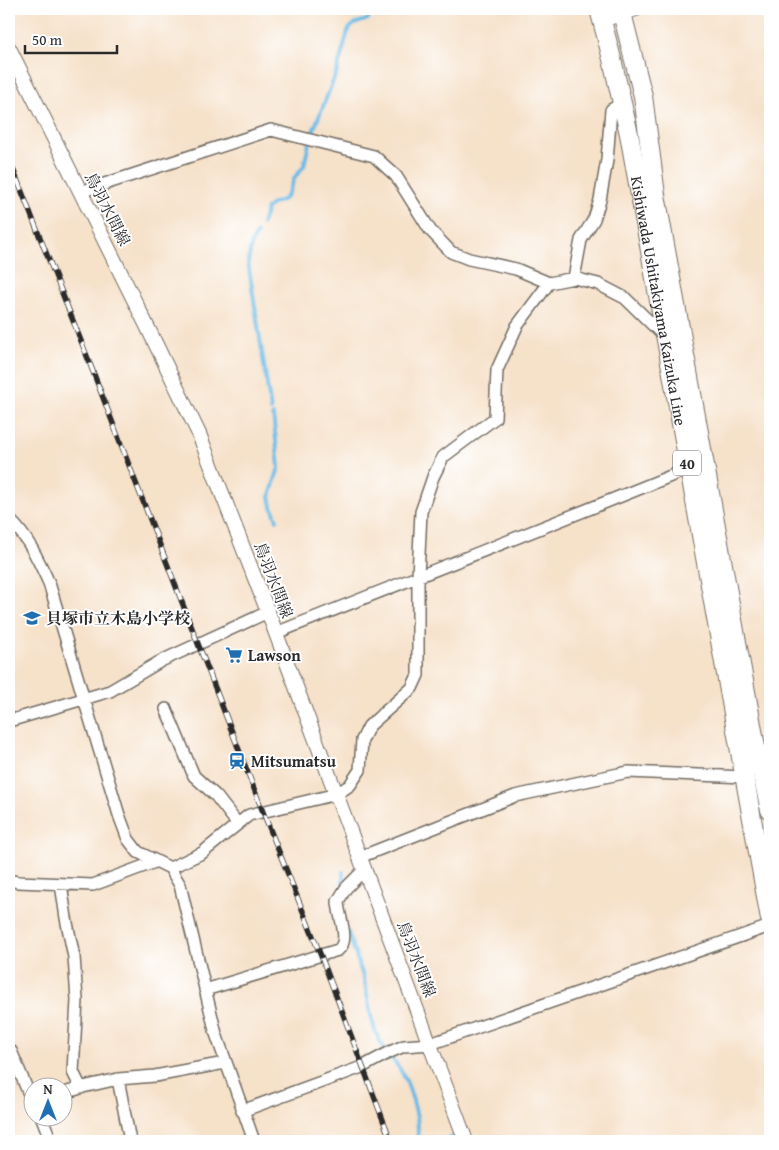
<svg xmlns="http://www.w3.org/2000/svg" width="779" height="1150" viewBox="0 0 779 1150" font-family="'Gentium Book Plus','Noto Serif JP',serif">
  <rect width="100%" height="100%" fill="#fff"/>
  <filter id="ink" filterUnits="userSpaceOnUse"><feTurbulence type="fractalNoise" baseFrequency=".02" numOctaves="2"/><feDisplacementMap in="SourceGraphic" scale="10" xChannelSelector="R" yChannelSelector="G"/><feConvolveMatrix kernelMatrix="1 2 1 2 8 2 1 2 1" color-interpolation-filters="sRGB"/></filter>
  <filter id="wash" filterUnits="userSpaceOnUse"><feTurbulence type="fractalNoise" baseFrequency=".0096" numOctaves="4" result="noise"/><feDisplacementMap in="SourceGraphic" scale="20" xChannelSelector="R" yChannelSelector="G"/><feGaussianBlur stdDeviation="1.12" result="paint"/><feColorMatrix in="noise" values="0 0 0 0 0 0 0 0 0 0 0 0 0 0 0 0 0 1.4 0 .05"/><feComposite in="paint" operator="in"/></filter>
  <g filter="url(#wash)">
    <rect width="100%" height="100%" fill="#f6e1c9"/>
    <g fill="none" stroke-linecap="round" stroke-linejoin="round">
      <path stroke="#6cbbe6" stroke-width="4" d="M 312,134 L 337,71 L 348,31 C 353,22 360,23 368,19 L 370,14 L 370,9
        M 262,224 L 267,208 L 272,204 L 284,199 L 288,194 L 295,177 L 304,166 L 309,143
        M 257,233 L 252,242 L 248,262 L 271,410
        M 273,415 L 279,467 L 270,496 L 272,507 L 277,520
        M 343,886 L 343,872
        M 348,932 C 353,948 359,964 364,980 C 370,1003 370,1032 386,1050
        M 391,1058 C 406,1072 413,1098 417,1118 C 419,1125 417,1134 418,1141
        M 443,1141 L 454,1136"/>
    </g>
  </g>
  <g filter="url(#ink)">
    <g fill="none" stroke-linecap="round" stroke-linejoin="round">
      <g stroke="#726b62" stroke-width="14">
        <path id="minor" d="M 80,192 L 271,130 L 374,156 L 396,176 L 430,230 L 451,252 L 469,259 L 516,269 L 549,283 L 574,278 L 598,284 L 625,298 L 664,336
          M 574,278 L 581,240 L 594,219 L 600,200 L 607,160 L 611,110 L 622,103
          M 9,519 C 28,537 38,559 49,583 L 119,815 L 128,839 L 138,852 L 170,868 L 180,885 L 216,1034 L 254,1141
          M 276,633 C 413,578 551,525 688,469
          M 166,709 L 194,776 L 216,796 L 237,823
          M 9,721 L 110,691 L 161,661 L 268,612
          M 360,857 L 515,796 L 628,772 L 745,777
          M 170,868 L 202,853 L 249,815 L 337,794 L 350,785 L 360,770 L 362,740 L 369,726 L 412,688 L 418,675 L 418,576 L 421,512 L 433,477 L 443,457 L 495,418 L 497,370 L 517,326 L 549,283
          M 9,880 L 18,882 L 93,885 L 155,862
          M 61,884 L 66,918 L 74,957 L 77,1000 L 73,1072 L 81,1088
          M 205,990 L 338,950 C 351,940 338,916 338,901 L 346,888 L 365,869
          M 9,1050 L 11,1051 L 32,1101
          M 118,1079 L 130,1141
          M 62,1094 L 83,1087 L 118,1079 L 155,1076 L 225,1063
          M 242,1111 L 362,1067 L 390,1052 L 404,1046 L 430,1044 L 770,926
          M 42,1118 L 51,1141"/>
      </g>
      <g stroke="#726b62" stroke-width="16">
        <path id="tertiary" d="M 602,20 L 636,9
          M 9,48 L 146,324 L 199,434 L 268,612 L 466,1141"/>
      </g>
      <g stroke="#726b62" stroke-width="20">
        <g id="primary">
          <path id="s1" d="M 599,9 L 612,59 L 629,134 L 770,919"/>
          <path d="M 621,9 L 643,96 L 656,195 L 756,747 L 770,810"/>
        </g>
      </g>
      <use href="#minor" stroke="#fff" stroke-width="11"/>
      <use href="#tertiary" stroke="#fff" stroke-width="14"/>
      <use href="#primary" stroke="#fff" stroke-width="18"/>
      <g stroke="#2b2b2b" stroke-width="5.5">
        <path id="rail" d="M 9,159 L 85,351 L 263,812 L 321,956 L 391,1141"/>
      </g>
      <use href="#rail" stroke="#fff" stroke-width="4" stroke-dasharray="11" stroke-linecap="butt"/>
    </g>
  </g>
  <defs>
    <g id="school-bare" transform="scale(1.35)"><path d="M0-5L7-2L0 1L-7-2ZM-4 1L0 2.5L4 1V4Q0 6-4 4Z" fill="#1f6fb2" stroke="#fff" stroke-width="2.5" paint-order="stroke"/></g>
    <g id="supermarket-bare" transform="scale(1.35)"><path d="M-6-5.5h2.5l.6 2H6L4.5 2H-2.5L-4.4-4H-6ZM-1.5 3.2a1.3 1.3 0 1 0 .1 0ZM3 3.2a1.3 1.3 0 1 0 .1 0Z" fill="#1f6fb2" stroke="#fff" stroke-width="2.5" paint-order="stroke"/></g>
    <g id="station-bare" transform="scale(1.35)"><path d="M-3-6H3Q5-6 5-4V2Q5 4 3 4L4.5 6H3L1.5 4h-3L-3 6H-4.5L-3 4Q-5 4-5 2V-4Q-5-6-3-6ZM-3.5-4v3h7v-3ZM-3.5 1v1.5H-2V1ZM2 1v1.5H3.5V1Z" fill="#1f6fb2" stroke="#fff" stroke-width="2.5" paint-order="stroke"/></g>
  </defs>
  <g fill-rule="evenodd">
    <use href="#school-bare" x="32" y="618"/>
    <use href="#supermarket-bare" x="234" y="655"/>
    <use href="#station-bare" x="237" y="761"/>
  </g>
  <g text-anchor="middle" dominant-baseline="central" stroke-width="4" stroke-linejoin="round" paint-order="stroke">
    <rect fill="#fff" stroke="#6b6b6b" stroke-width="1" x="673" y="450.5" width="28" height="25" rx="4"/>
    <g font-size="15" font-weight="bold" fill="#2b2b2b">
      <text x="687" y="463">40</text>
    </g>
    <g font-size="16" fill="#2b2b2b" stroke="#fff">
      <text transform="translate(108 209) rotate(63)">鳥羽水間線</text>
      <text stroke="none"><textPath href="#s1" startOffset="298">Kishiwada Ushitakiyama Kaizuka Line</textPath></text>
      <text transform="translate(274 580) rotate(69)">鳥羽水間線</text>
      <text transform="translate(417 959) rotate(69)">鳥羽水間線</text>
    </g>
    <g font-size="16" font-weight="bold" fill="#2b2b2b" stroke="#fff" text-anchor="start">
      <text x="46" y="618">貝塚市立木島小学校</text>
      <text x="248" y="655">Lawson</text>
      <text x="251" y="761">Mitsumatsu</text>
    </g>
  </g>
  <rect width="779" height="1150" fill="none" stroke="#fff" stroke-width="30"/>
  <g transform="translate(48 1102)"><circle r="24" fill="#ffffff" stroke="#aaaaaa"/>
  <path d="M0-4L9 19L0 12L-9 19Z" fill="#1f6fb2"/>
  <text y="-8" font-size="14" font-weight="bold" text-anchor="middle" fill="#2b2b2b">N</text>
  </g>
  <path d="M25 45v8h92v-8" fill="none" stroke="#2b2b2b" stroke-width="2.5"/>
  <text x="32" y="45" font-size="15" fill="#2b2b2b" stroke="#ffffff" stroke-width="4" paint-order="stroke">50 m</text>
</svg>
